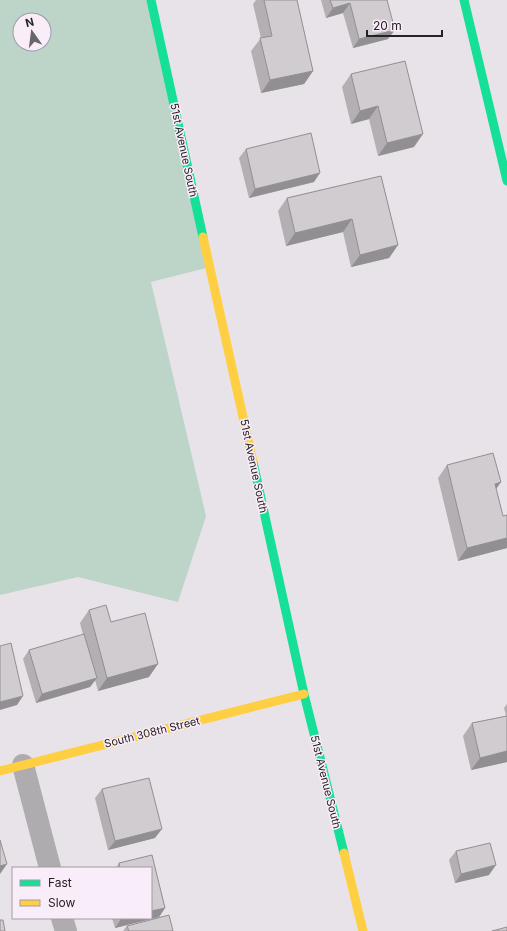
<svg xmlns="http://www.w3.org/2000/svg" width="507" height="931" viewBox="0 0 507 931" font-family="Inter,sans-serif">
  <rect width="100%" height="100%" fill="#e8e3e8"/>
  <path fill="#bdd4c8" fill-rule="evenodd" d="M 0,0 L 151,0 L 210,267 L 151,282 L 206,516 L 178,602 L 78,577 L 0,595 ZM 20,20 L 44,20 L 44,44 L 20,44 Z"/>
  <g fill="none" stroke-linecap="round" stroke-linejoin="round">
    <path stroke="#aeacae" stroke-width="22" d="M 23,765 L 50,868
      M 62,918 L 66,931"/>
    <path stroke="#16e098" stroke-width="9" d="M 151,0 L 203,237
      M 464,0 L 507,181
      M 253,462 L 304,694 L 344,853"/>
    <path stroke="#ffcf43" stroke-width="9" d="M 203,237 L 253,462
      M 0,771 L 304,694
      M 344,853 L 363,931"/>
  </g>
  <path fill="#b3afb3" d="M 256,0 L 297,0 L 313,71 L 304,84 L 261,93 L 251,51 L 261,38 L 253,4 Z
    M 321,0 L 387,0 L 388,39 L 353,48 L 343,13 L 326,18 Z
    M 351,74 L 414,147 L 378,156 L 369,119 L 351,124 L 342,87 Z
    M 246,149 L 314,182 L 249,198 L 239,158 Z
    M 381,176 L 398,245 L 389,258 L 351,267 L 343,232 L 286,246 L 278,211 L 287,198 Z
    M 447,465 L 501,482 L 496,488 L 503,516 L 507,515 L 507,548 L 458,561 L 438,478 Z
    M 89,610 L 111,622 L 149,677 L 98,691 L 95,680 L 90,687 L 36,703 L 23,659 L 29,650 L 83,635 L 80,623 Z
    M 507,704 L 507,762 L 471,770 L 463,736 L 472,723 L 506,716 L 504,708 Z
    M 102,789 L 155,838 L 108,850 L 95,798 Z
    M 456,851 L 489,875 L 455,883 L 449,860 Z
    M 152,855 L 165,908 L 159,917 L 115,928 L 112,918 L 151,918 L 151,868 L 116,868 L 119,863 Z
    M 127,926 L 173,931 L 123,931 Z"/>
  <path fill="#928f92" d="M 350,3 L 343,13 L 326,18 L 333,8 Z
    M 395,30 L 388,39 L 353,48 L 359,39 Z
    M 313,71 L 304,84 L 261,93 L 270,80 Z
    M 378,106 L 369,119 L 351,124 L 360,111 Z
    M 423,134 L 414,147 L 378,156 L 387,143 Z
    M 320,173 L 314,182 L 249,198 L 255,189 Z
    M 352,219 L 343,232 L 286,246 L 295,233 Z
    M 398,245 L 389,258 L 351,267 L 360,255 Z
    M 501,482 L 492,495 L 495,484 Z
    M 507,538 L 507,548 L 458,561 L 467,548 Z
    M 158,664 L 149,677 L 98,691 L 107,678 Z
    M 97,678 L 90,687 L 36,703 L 42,694 Z
    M 23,696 L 17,705 L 0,710 L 0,702 Z
    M 507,751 L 507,762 L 471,770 L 480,758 Z
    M 162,829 L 155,838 L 108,850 L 115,841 Z
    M 7,864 L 0,874 L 0,866 Z
    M 496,865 L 489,875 L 455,883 L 461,874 Z
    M 165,908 L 159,917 L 115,928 L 121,919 L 151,918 L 151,911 Z"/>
  <path fill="#d0ccd0" stroke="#928f92" d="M 264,0 L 297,0 L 313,71 L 270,80 L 260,38 L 272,36 Z
    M 330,0 L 387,0 L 395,30 L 359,39 L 350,3 L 333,8 Z
    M 405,61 L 423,134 L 387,143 L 378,106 L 360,111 L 351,74 Z
    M 311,133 L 320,173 L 255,189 L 246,149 Z
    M 381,176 L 398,245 L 360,255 L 352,219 L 295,233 L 287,198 Z
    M 493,453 L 501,482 L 495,484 L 503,516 L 507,515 L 507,538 L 467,548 L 447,465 Z
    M 106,605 L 111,622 L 145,613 L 158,664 L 107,678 L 89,610 Z
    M 84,634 L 97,678 L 42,694 L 29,650 Z
    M 11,643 L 23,696 L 0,702 L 0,646 Z
    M 507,716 L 507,751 L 480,758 L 472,723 Z
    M 149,778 L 162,829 L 115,841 L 102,789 Z
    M 0,840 L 7,864 L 0,866 Z
    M 490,843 L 496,865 L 461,874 L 456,851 Z
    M 152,855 L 165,908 L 151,911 L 151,868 L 120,868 L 119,863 Z
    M 169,915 L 173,931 L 129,931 L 127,926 Z
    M 0,920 L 3,920 L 5,931 L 0,931 Z
    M 507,927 L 507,931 L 492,931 Z"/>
  <g text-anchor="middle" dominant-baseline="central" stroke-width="3" stroke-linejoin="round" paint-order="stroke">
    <g font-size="11" fill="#252125" stroke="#f8edf8">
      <text transform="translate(184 150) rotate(78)">51st Avenue South</text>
      <text transform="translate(254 466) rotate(78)">51st Avenue South</text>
      <text transform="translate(152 732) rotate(-14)">South 308th Street</text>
      <text transform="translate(326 782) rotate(76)">51st Avenue South</text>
    </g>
  </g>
  <rect x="12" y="867" width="140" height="52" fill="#f8edf8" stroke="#a49ba4"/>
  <rect x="20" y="880" width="20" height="6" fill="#16e098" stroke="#a49ba4"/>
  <text x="48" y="887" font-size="12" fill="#252125">Fast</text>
  <rect x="20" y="900" width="20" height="6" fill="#ffcf43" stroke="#a49ba4"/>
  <text x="48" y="907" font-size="12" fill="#252125">Slow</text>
  <g transform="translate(32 32) rotate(346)"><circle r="19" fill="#f8edf8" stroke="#a49ba4"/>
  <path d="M0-3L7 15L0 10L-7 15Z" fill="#696569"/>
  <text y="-6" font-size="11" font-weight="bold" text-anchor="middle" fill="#252125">N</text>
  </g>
  <path d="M367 30v6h75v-6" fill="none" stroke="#252125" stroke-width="2"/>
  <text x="373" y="30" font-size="12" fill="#252125" stroke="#f8edf8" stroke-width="3" paint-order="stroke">20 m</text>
</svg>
